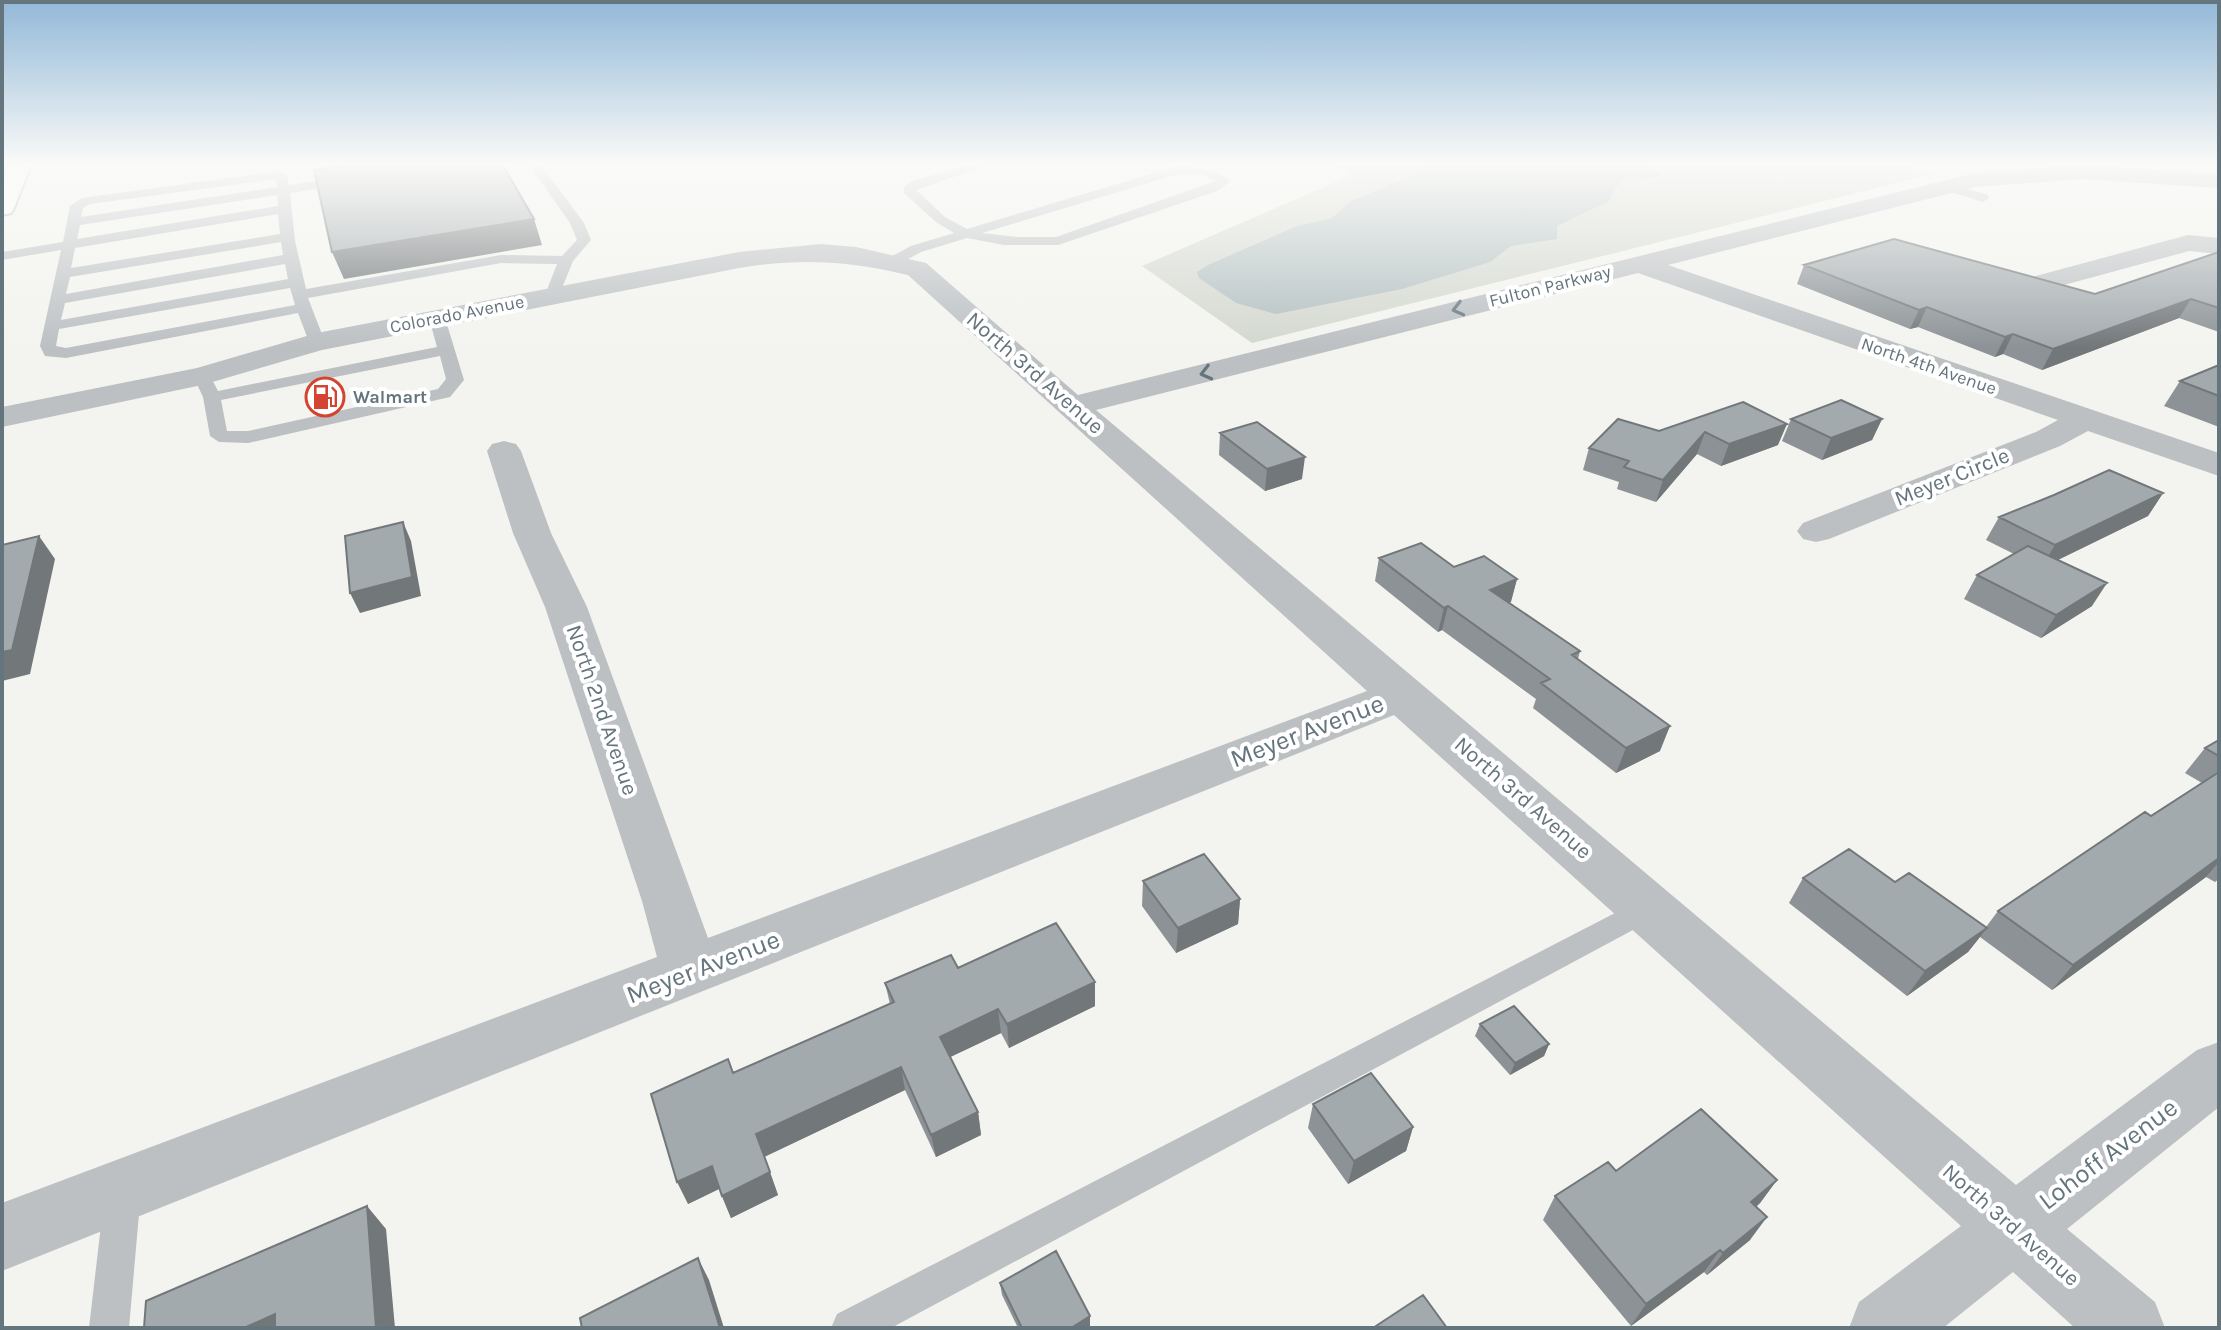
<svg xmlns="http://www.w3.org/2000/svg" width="2221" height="1330" viewBox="0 0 2221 1330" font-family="Karla,sans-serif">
  <rect width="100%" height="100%" fill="#f3f3ef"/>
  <path fill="#d3d8cf" d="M 1330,162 L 1891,162 L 1933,174 L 1252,343 L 1142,266 L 1352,175 Z"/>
  <path fill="#b2bfc1" d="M 1420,162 L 1649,162 L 1649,166 L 1662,174 C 1631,190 1630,156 1609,201 L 1557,226 L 1557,239 L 1511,246 L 1490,262 L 1402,289 L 1276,314 L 1236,303 L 1199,278 L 1197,272 L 1208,265 L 1297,226 L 1332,218 L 1351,201 L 1428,169 L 1427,165 Z"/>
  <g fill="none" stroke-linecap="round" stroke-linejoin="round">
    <g stroke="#b0b4b7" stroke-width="4">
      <path id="primary" d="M 10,162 L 32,162 L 14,208 L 11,213 L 2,215 L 2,180 Z"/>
    </g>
    <path fill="#bcc0c3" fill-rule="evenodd" d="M 527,162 L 539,162 L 584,223 L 591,240 L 573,261 L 558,298 L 548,298 L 545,295 L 557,264 L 501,263 L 308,298 L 325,342 L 317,347 L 309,342 L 298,313 L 66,358 L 45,356 L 40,346 L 61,250 L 2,260 L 2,252 L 63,242 L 70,206 L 82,198 L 279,171 L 287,176 L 289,185 L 347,176 L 353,180 L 347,184 L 290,193 L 295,241 L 306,289 L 501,255 L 562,256 L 577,240 L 570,223 ZM 276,179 L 277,187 L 81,217 L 83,208 L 90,204 ZM 277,195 L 278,206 L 77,239 L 80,225 ZM 278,214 L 280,234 L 71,268 L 75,248 ZM 281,242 L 283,255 L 66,294 L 70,277 ZM 285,264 L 288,279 L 61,320 L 65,303 ZM 290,288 L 295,305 L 66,348 L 56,346 L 59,329 Z
      M 977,162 L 997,162 L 916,190 L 945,217 L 967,229 L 1177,166 L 1212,170 L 1231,181 L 1217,191 L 1058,245 L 1004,245 L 967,238 L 921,252 L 897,265 L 887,265 L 887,259 L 911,246 L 954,233 L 936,222 L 904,193 L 904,187 L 912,181 ZM 1178,174 L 1202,175 L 1216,181 L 1056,237 L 1018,237 L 982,233 Z
      M 1945,182 L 1988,195 L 1989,198 L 1983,202 L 1941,189 L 1939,186 Z
      M 437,313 L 445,318 L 464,380 L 450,397 L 248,443 L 219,442 L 210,436 L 203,397 L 193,376 L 196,372 L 208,372 L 218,391 L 437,347 L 429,318 ZM 440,356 L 446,379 L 438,389 L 248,431 L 227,431 L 221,400 Z
      M 1648,896 L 1659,900 L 1663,908 L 1659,916 L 891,1328 L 831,1328 L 837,1314 Z
      M 123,1173 L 136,1178 L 141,1191 L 129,1328 L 89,1328 L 105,1191 L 110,1178 Z"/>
    <path fill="#bcc0c3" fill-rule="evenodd" d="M 2082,165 L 2219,174 L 2219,188 L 2082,179 L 1975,187 L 1668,265 L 2219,453 L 2219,476 L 2088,431 L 2060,446 L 1829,539 L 1816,542 L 1803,539 L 1797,531 L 1803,523 L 2036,432 L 2058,420 L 1638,273 L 1096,410 L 2016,1185 L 2197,1050 L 2219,1042 L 2219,1107 L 2067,1229 L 2155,1302 L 2165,1328 L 2075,1328 L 2013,1272 L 1943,1328 L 1849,1328 L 1859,1302 L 1961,1226 L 1394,715 L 2,1271 L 2,1203 L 657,957 L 642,901 L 545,607 L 513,533 L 487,451 L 492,444 L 504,441 L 516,444 L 521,451 L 551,533 L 587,607 L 708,938 L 1367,691 L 908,275 C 847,261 801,258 739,268 L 322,350 L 202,385 L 2,427 L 2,407 L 197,368 L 317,333 L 739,252 L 821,244 L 856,247 L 926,263 L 1078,395 L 1975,173 Z
      M 2188,235 L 2219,238 L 2219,254 L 2189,251 L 2042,291 L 2032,289 L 2028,283 L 2032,277 Z"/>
    <use href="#primary" fill="#fff" fill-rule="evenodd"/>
  </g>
  <path fill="#8c9296" d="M 2219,252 L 2219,332 L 2179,318 L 2042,370 L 2003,354 L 1995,357 L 1918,327 L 1910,329 L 1797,284 L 1804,265 L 2095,294 Z
    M 2219,365 L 2219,427 L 2164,406 L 2180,381 Z
    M 1743,402 L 1778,445 L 1721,466 L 1697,454 L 1656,502 L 1617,489 L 1619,482 L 1583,470 L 1589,448 L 1659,431 Z
    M 1791,419 L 1882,419 L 1872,440 L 1822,460 L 1782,441 Z
    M 1220,433 L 1302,479 L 1265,491 L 1219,455 Z
    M 2163,493 L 2148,516 L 2058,560 L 2092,606 L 2041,638 L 1964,599 L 1977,575 L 2014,554 L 1986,540 L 1999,517 Z
    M 1379,558 L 1454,567 L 1517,579 L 1510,603 L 1580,651 L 1578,659 L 1660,751 L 1616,773 L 1533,708 L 1536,699 L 1442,630 L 1438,632 L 1375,581 Z
    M 2219,740 L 2219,879 L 2215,882 L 2206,877 L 2052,990 L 1980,937 L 1968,952 L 1907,996 L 1789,903 L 1803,878 L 1895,882 L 1986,927 L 1998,911 L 2202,783 L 2185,773 L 2205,748 Z
    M 1143,881 L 1240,899 L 1238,924 L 1176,953 L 1142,906 Z
    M 958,968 L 1095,1006 L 1009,1048 L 1001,1033 L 950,1057 L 978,1112 L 981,1135 L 936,1157 L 905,1090 L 764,1157 L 778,1195 L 731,1218 L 719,1189 L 688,1204 L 733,1073 L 890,1004 L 885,983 Z
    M 1480,1024 L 1549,1044 L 1544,1056 L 1510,1075 L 1475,1036 Z
    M 1313,1104 L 1413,1127 L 1406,1151 L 1348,1184 L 1308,1128 Z
    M 1616,1171 L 1777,1180 L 1760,1203 L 1756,1207 L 1750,1240 L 1707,1275 L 1704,1272 L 1631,1326 L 1543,1220 L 1555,1196 Z
    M 1000,1283 L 1090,1327 L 1018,1328 L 1002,1295 Z"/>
  <path fill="#72777a" d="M 534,219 L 542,245 L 344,279 L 332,252 Z
    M 2191,299 L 2179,318 L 2042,370 L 2053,349 Z
    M 1927,307 L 1918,327 L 1910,329 L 1919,310 Z
    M 2013,334 L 2003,354 L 1995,357 L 2005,337 Z
    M 1882,419 L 1872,440 L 1822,460 L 1831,438 Z
    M 1787,424 L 1778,445 L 1721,466 L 1729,444 Z
    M 1705,432 L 1697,454 L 1656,502 L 1663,480 Z
    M 1305,457 L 1302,479 L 1265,491 L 1267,469 Z
    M 2163,493 L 2148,516 L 2041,568 L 2055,545 Z
    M 403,522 L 411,541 L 421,596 L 360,613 L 350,593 Z
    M 39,536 L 55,559 L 30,674 L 2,681 L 2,652 Z
    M 1517,579 L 1511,602 L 1484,613 L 1490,590 Z
    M 2107,583 L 2092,606 L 2041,638 L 2056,615 Z
    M 1448,606 L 1442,630 L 1438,632 L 1444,608 Z
    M 1670,726 L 1660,751 L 1616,773 L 1626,748 Z
    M 2219,858 L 2219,862 L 2206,877 L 2052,990 L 2073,965 Z
    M 1240,899 L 1238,924 L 1176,953 L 1178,928 Z
    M 1987,928 L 1968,952 L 1907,996 L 1925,971 Z
    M 1095,982 L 1095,1006 L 1009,1048 L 1007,1024 Z
    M 998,1009 L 1001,1033 L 944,1060 L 940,1037 Z
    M 1549,1044 L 1544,1056 L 1510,1075 L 1515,1063 Z
    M 901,1067 L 905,1090 L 764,1157 L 756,1134 Z
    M 978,1112 L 981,1135 L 936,1157 L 931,1135 Z
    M 1413,1127 L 1406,1151 L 1348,1184 L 1354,1161 Z
    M 712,1166 L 721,1188 L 688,1204 L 677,1182 Z
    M 770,1172 L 778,1195 L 731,1218 L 722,1196 Z
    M 1777,1180 L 1760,1203 L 1735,1225 L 1751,1202 Z
    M 367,1206 L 386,1229 L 395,1328 L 376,1328 Z
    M 1767,1217 L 1750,1240 L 1707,1275 L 1723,1253 Z
    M 1720,1250 L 1704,1272 L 1631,1326 L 1646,1304 Z
    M 698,1258 L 709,1280 L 724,1328 L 720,1328 Z
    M 275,1314 L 290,1328 L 244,1328 Z
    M 1090,1316 L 1090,1327 L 1089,1328 L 1071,1328 Z"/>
  <path fill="#a3aaae" stroke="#72777a" stroke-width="2" d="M 368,162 L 501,162 L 534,219 L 332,252 L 314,170 Z
    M 1894,239 L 2095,294 L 2219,252 L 2219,308 L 2191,299 L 2053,349 L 2013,334 L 2005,337 L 1927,307 L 1919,310 L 1804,265 Z
    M 2219,365 L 2219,396 L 2180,381 Z
    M 1841,400 L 1882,419 L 1831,438 L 1791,419 Z
    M 1743,402 L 1787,424 L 1729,444 L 1705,432 L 1663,480 L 1624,467 L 1629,461 L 1589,448 L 1618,419 L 1659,431 Z
    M 1257,422 L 1305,457 L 1267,469 L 1220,433 Z
    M 2109,470 L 2163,493 L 2055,545 L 1999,517 L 2054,495 Z
    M 403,522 L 412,577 L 350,593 L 345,536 Z
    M 39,536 L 12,650 L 2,652 L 2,545 Z
    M 1421,543 L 1454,567 L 1484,556 L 1517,579 L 1490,590 L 1580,651 L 1572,655 L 1670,726 L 1626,748 L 1541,683 L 1550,679 L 1448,606 L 1444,608 L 1379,558 Z
    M 2028,546 L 2107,583 L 2056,615 L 1977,575 Z
    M 2219,740 L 2219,756 L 2205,748 Z
    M 2219,772 L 2219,858 L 2073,965 L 1998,911 L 2145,812 L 2151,816 Z
    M 1849,849 L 1895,882 L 1909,873 L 1987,928 L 1925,971 L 1803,878 Z
    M 1204,854 L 1240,899 L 1178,928 L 1143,881 Z
    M 1056,923 L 1095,982 L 1007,1024 L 998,1009 L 940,1037 L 978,1112 L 931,1135 L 901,1067 L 756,1134 L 770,1172 L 722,1196 L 712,1166 L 677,1182 L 651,1094 L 728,1059 L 733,1073 L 894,1002 L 885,983 L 951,955 L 958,968 Z
    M 1514,1006 L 1549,1044 L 1515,1063 L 1480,1024 Z
    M 1371,1073 L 1413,1127 L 1354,1161 L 1313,1104 Z
    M 1701,1109 L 1777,1180 L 1751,1202 L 1767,1217 L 1723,1253 L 1720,1250 L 1646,1304 L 1555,1196 L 1608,1162 L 1616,1171 Z
    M 367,1206 L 376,1328 L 275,1328 L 275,1314 L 244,1328 L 144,1328 L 146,1301 Z
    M 1056,1251 L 1090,1316 L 1071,1328 L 1022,1328 L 1000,1283 Z
    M 698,1258 L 720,1328 L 582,1328 L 580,1318 Z
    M 1423,1295 L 1447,1328 L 1373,1328 Z"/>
  <defs><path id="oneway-chevron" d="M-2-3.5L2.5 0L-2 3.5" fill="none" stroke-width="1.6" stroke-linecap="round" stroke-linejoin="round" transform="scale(2)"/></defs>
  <g stroke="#65757e">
    <use href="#oneway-chevron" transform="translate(1458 309) rotate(166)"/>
    <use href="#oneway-chevron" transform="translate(1206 373) rotate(166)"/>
  </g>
  <linearGradient id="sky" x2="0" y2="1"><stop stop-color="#92b8d8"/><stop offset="0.47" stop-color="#fafaf8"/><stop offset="1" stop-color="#fafaf8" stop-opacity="0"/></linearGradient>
  <rect width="2221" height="348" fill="url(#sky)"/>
  <defs>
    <g id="fuel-ring" transform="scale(2)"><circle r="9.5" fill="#fff" stroke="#d34530" stroke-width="1.5"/><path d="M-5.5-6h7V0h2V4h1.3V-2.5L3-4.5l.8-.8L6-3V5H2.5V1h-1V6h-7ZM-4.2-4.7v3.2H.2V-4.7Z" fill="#d34530"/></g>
  </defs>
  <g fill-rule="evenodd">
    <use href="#fuel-ring" x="325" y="397"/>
  </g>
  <g text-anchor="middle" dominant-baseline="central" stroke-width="8" stroke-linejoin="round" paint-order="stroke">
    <g font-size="18" fill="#65757e" stroke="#fff">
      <text transform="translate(1550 286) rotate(-14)">Fulton Parkway</text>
      <text transform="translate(457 314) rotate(-11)">Colorado Avenue</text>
      <text transform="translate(1929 366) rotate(19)">North 4th Avenue</text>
    </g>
    <g font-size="18" font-weight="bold" fill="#65757e" stroke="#fff" text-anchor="start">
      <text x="353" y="397">Walmart</text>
    </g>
    <g font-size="22" fill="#65757e" stroke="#fff">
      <text transform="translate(1035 373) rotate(41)">North 3rd Avenue</text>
      <text transform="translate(1952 477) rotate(-22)">Meyer Circle</text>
      <text transform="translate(602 710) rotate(71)">North 2nd Avenue</text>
      <text transform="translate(1523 798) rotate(41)">North 3rd Avenue</text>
      <text transform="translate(2011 1225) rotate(41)">North 3rd Avenue</text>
    </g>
    <g font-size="26" fill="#65757e" stroke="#fff">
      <text transform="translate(1307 731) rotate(-21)">Meyer Avenue</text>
      <text transform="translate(703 967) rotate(-21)">Meyer Avenue</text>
      <text transform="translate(2108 1154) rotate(-37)">Lohoff Avenue</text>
    </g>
  </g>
  <rect width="2221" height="1330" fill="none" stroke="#65757e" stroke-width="8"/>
</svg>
